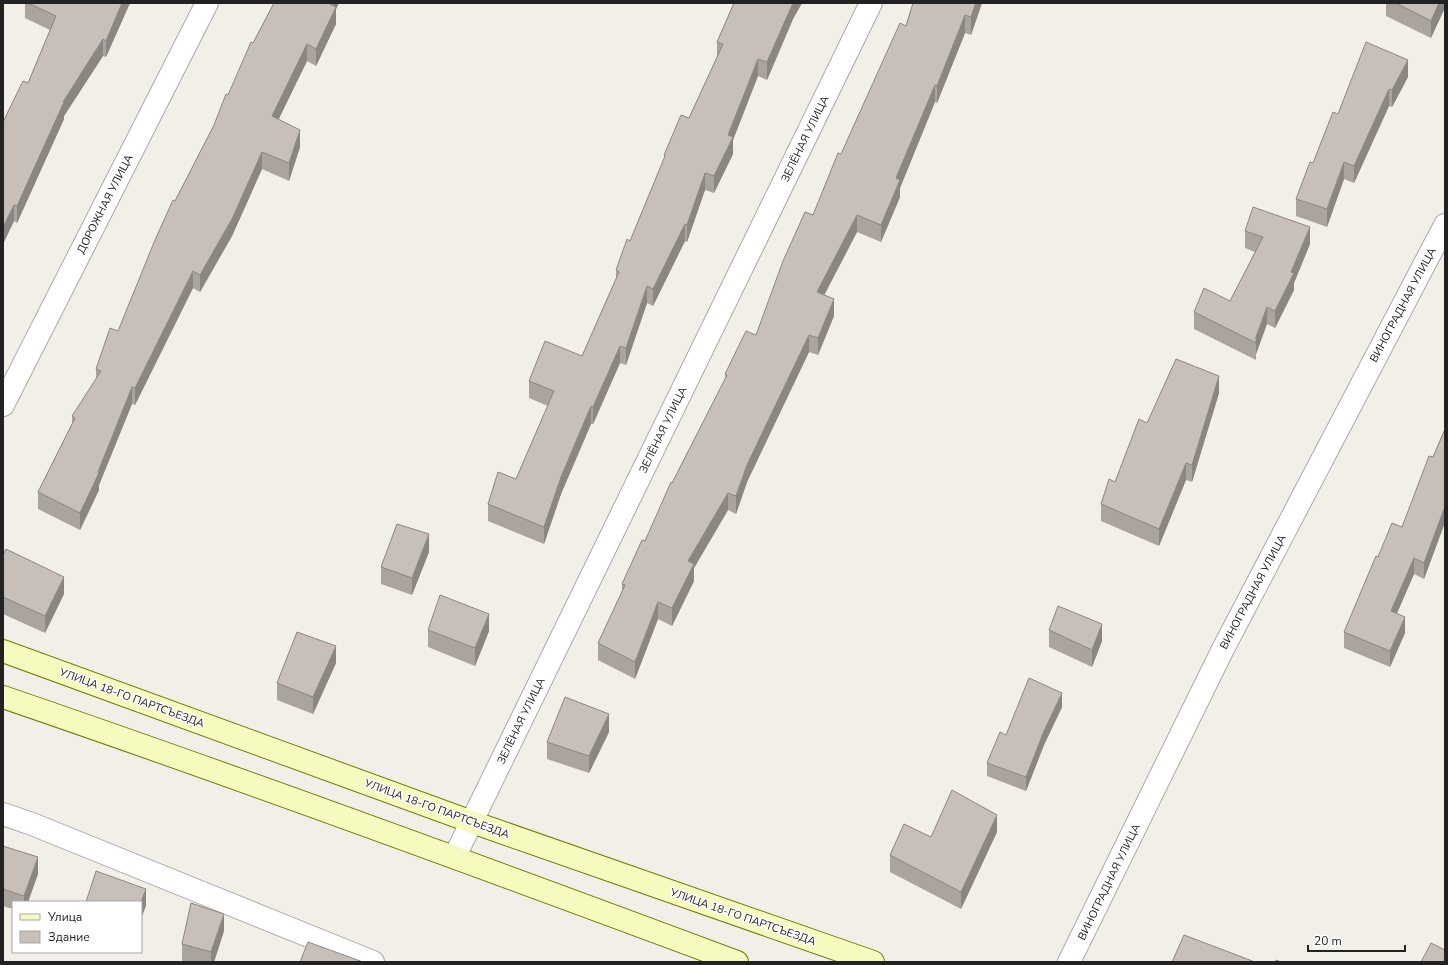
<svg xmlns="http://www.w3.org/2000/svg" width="1448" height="965" viewBox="0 0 1448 965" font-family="'Nunito Sans',sans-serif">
  <rect width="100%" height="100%" fill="#f2efe9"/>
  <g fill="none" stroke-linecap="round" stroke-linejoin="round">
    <g stroke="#a9a9a9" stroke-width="24">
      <path id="minor" d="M 3,405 L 207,3
        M 3,814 L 32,824 L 373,962
        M 455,856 L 871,3
        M 1069,962 L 1223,649 L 1445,225"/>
    </g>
    <g stroke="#707d05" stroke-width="24">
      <path id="secondary" d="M 3,651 L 472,822 L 873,962
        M 3,697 C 249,781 493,871 737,962"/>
    </g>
    <use href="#minor" stroke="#fff" stroke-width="22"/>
    <use href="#secondary" stroke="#f7fabf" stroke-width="22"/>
  </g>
  <path fill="#aba49e" d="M 25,3 L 130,3 L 106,57 L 103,56 L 64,116 L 64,119 L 17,223 L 14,221 L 3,244 L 28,83 L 50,30 L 25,18 Z
    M 274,3 L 339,3 L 336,9 L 336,24 L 316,66 L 307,61 L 278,120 L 300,147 L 289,181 L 262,169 L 232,236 L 200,292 L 193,288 L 135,405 L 132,404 L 99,485 L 99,490 L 80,530 L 38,509 L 38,492 L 72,424 L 72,416 L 96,380 L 96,369 L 118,331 L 175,201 L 214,125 L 228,95 L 253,43 Z
    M 734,3 L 802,3 L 793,19 L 767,80 L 758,76 L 733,140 L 733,154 L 714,193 L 705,190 L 687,242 L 685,241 L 653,306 L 647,303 L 626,365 L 620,363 L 593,424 L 591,424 L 561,494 L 544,544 L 488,521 L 488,504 L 516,479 L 548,406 L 529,398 L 529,381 L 582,356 L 616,279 L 616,270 L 630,241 L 664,160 L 664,155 L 689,118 L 717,59 L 717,42 Z
    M 913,3 L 982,3 L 971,35 L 965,33 L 937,103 L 935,102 L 900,188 L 900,197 L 881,242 L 857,232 L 824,295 L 834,316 L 818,355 L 809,352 L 747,482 L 736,514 L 728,510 L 694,568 L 694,581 L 672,626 L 658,619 L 635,679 L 598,660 L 598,643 L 622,592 L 622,584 L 645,541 L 672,483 L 725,381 L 725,374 L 756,335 L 813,215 L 841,154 L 906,26 Z
    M 1386,3 L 1445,3 L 1431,38 L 1386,16 Z
    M 1408,77 L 1392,107 L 1389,106 L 1354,183 L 1344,179 L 1327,227 L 1296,216 L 1296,199 L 1313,163 L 1338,114 Z
    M 1245,231 L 1310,244 L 1294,283 L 1294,290 L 1275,328 L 1267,324 L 1256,354 L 1256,360 L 1194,329 L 1194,312 L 1230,301 L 1255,252 L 1245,248 Z
    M 1219,393 L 1192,482 L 1186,480 L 1159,546 L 1101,521 L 1101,504 L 1115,482 L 1147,423 Z
    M 1445,429 L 1445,525 L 1444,525 L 1424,579 L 1414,574 L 1397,613 L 1405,633 L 1390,667 L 1344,648 L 1344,632 L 1378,557 L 1402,527 Z
    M 429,552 L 412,595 L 381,584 L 381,567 Z
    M 3,555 L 64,594 L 45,633 L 3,614 Z
    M 428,630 L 489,631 L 475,666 L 428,647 Z
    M 1049,630 L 1102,641 L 1092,667 L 1049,647 Z
    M 336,663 L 313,714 L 277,700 L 277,683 Z
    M 1062,707 L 1044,745 L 1026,791 L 987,776 L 987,763 L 1006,735 Z
    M 609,732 L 589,773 L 547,759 L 547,742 Z
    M 997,832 L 961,909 L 890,872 L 890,855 L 931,837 Z
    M 3,846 L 38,874 L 28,902 L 13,902 L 13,909 L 3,906 Z
    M 224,931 L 214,962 L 186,962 L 182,961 L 182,944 Z"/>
  <path fill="#8b8681" d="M 122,3 L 130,3 L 106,57 L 106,41 Z
    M 330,3 L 339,3 L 336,9 L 336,24 L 316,66 L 316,49 Z
    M 793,3 L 802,3 L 793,19 L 767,80 L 767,62 Z
    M 976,3 L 982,3 L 971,35 L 971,17 Z
    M 1439,3 L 1445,3 L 1445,8 L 1431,38 L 1431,21 Z
    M 965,15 L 965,33 L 937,103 L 937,86 Z
    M 103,39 L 103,56 L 64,116 L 64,119 L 17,223 L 17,206 L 63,102 Z
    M 307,44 L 307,61 L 272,133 L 272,116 Z
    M 758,59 L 758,76 L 733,140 L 733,154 L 714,193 L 714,176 L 728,135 Z
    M 1408,60 L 1408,77 L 1392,107 L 1392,90 Z
    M 935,85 L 935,102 L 900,188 L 900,197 L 881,242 L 881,225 L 896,178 Z
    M 1389,89 L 1389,106 L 1354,183 L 1354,166 Z
    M 300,130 L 300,147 L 289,181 L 289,163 Z
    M 262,152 L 262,169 L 232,236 L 200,292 L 200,275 Z
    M 1344,162 L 1344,179 L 1327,227 L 1327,209 Z
    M 705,173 L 705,190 L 687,242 L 687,225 Z
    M 14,205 L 14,221 L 3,244 L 3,227 Z
    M 857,215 L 857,232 L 817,309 L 817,292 Z
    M 685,224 L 685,241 L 653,306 L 653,289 Z
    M 1310,227 L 1310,244 L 1294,283 L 1294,290 L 1275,328 L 1275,311 Z
    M 193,271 L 193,288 L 135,405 L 135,388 Z
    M 647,286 L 647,303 L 626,365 L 626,348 Z
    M 834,299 L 834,316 L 818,355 L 818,338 Z
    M 1267,307 L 1267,324 L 1256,354 L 1256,337 Z
    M 809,335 L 809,352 L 747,482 L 736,514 L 736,496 L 747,465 Z
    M 620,346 L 620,363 L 593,424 L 593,407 Z
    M 1219,376 L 1219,393 L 1192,482 L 1192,465 Z
    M 132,387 L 132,404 L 99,485 L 99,490 L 80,530 L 80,513 L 98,472 Z
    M 591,406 L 591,424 L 561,494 L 544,544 L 544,527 L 561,477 Z
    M 1186,463 L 1186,480 L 1159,546 L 1159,529 Z
    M 728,493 L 728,510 L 694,568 L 694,581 L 672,626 L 672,608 L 688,561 Z
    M 1444,509 L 1444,525 L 1424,579 L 1424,563 Z
    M 429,534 L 429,552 L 412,595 L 412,578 Z
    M 1414,558 L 1414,574 L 1391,627 L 1391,611 Z
    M 64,577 L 64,594 L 45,633 L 45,616 Z
    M 658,602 L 658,619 L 635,679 L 635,662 Z
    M 489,614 L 489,631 L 475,666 L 475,648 Z
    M 1405,617 L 1405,633 L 1390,667 L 1390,651 Z
    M 1102,624 L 1102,641 L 1092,667 L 1092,650 Z
    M 336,646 L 336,663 L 313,714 L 313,697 Z
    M 1062,693 L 1062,707 L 1044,745 L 1026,791 L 1026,777 L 1044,731 Z
    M 609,714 L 609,732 L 589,773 L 589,756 Z
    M 997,815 L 997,832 L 961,909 L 961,892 Z
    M 38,857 L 38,874 L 28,902 L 24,902 L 24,896 Z
    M 146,889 L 146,906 L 141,919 L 141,902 Z
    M 224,914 L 224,931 L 214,962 L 211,962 L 211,952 Z"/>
  <path fill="#c7bfb8" stroke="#8b8681" d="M 28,3 L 122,3 L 106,41 L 103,39 L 63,102 L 64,102 L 17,206 L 14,205 L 3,227 L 3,122 L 23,81 L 28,83 L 56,16 Z
    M 274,3 L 330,3 L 330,4 L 336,7 L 316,49 L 307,44 L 272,116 L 300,130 L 289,163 L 262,152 L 232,219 L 200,275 L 193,271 L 135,388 L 132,387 L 98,472 L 99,473 L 80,513 L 38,492 L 75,418 L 72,416 L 101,371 L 96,369 L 110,328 L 118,331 L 155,240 L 173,200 L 175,201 L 214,125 L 226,94 L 228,95 L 251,42 L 253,43 Z
    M 734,3 L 793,3 L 767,62 L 758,59 L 728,135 L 733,137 L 714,176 L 705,173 L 687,225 L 685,224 L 653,289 L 647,286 L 626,348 L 620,346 L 593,407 L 591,406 L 561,477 L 544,527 L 488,504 L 498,472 L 516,479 L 554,391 L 529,381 L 545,341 L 582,356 L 619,272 L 616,270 L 627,239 L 630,241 L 665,156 L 664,155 L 681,115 L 689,118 L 723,44 L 717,42 Z
    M 913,3 L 976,3 L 971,17 L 965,15 L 937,86 L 935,85 L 896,178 L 900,180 L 881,225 L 857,215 L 817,292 L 834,299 L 818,338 L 809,335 L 747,465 L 736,496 L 728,493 L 688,561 L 694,564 L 672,608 L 658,602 L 635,662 L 598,643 L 625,585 L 622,584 L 642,540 L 645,541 L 671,482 L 672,483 L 727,375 L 725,374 L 746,331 L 756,335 L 783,261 L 805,212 L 813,215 L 838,153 L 841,154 L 900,23 L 906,26 Z
    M 1396,3 L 1439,3 L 1431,21 Z
    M 1366,42 L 1408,60 L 1392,90 L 1389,89 L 1354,166 L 1344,162 L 1327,209 L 1296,199 L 1310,162 L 1313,163 L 1333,112 L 1338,114 Z
    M 1253,207 L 1310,227 L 1291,272 L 1294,273 L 1275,311 L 1267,307 L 1256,337 L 1256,343 L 1194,312 L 1204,288 L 1230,301 L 1263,237 L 1245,231 Z
    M 1176,359 L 1219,376 L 1192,465 L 1186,463 L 1159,529 L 1101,504 L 1109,479 L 1115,482 L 1139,419 L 1147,423 Z
    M 1445,429 L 1445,509 L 1444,509 L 1424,563 L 1414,558 L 1391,611 L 1405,617 L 1390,651 L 1344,632 L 1376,556 L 1378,557 L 1392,523 L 1402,527 L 1429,456 L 1433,457 Z
    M 397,524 L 429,534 L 412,578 L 381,567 Z
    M 6,549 L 64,577 L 45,616 L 3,597 L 3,555 Z
    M 440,595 L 489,614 L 475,648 L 428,630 Z
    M 1058,606 L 1102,624 L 1092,650 L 1049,630 Z
    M 297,632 L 336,646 L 313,697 L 277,683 Z
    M 1029,678 L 1062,693 L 1044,731 L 1026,777 L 987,763 L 1000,732 L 1006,735 Z
    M 565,697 L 609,714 L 589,756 L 547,742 Z
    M 952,790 L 997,815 L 961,892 L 890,855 L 904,824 L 931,837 Z
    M 3,846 L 38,857 L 24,896 L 3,889 Z
    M 96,871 L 146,889 L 141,902 L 86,902 Z
    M 191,903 L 224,914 L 211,952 L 182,944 Z
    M 1184,935 L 1255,962 L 1172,962 Z
    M 308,942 L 363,962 L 300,962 Z
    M 1431,943 L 1445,950 L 1445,962 L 1421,962 Z
    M 1276,960 L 1281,962 L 1275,962 Z"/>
  <g text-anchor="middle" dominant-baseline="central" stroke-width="3" stroke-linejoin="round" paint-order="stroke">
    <g font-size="11" fill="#222" stroke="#fff">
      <text transform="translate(805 139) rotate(-64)">ЗЕЛЁНАЯ УЛИЦА</text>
      <text transform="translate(105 204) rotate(-63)">ДОРОЖНАЯ УЛИЦА</text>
      <text transform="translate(1403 305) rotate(-62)">ВИНОГРАДНАЯ УЛИЦА</text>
      <text transform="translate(663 430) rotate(-64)">ЗЕЛЁНАЯ УЛИЦА</text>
      <text transform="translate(1253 592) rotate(-62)">ВИНОГРАДНАЯ УЛИЦА</text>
      <text transform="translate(132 698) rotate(20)">УЛИЦА 18-ГО ПАРТСЪЕЗДА</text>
      <text transform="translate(521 721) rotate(-64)">ЗЕЛЁНАЯ УЛИЦА</text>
      <text transform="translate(437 809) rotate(20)">УЛИЦА 18-ГО ПАРТСЪЕЗДА</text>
      <text transform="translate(1109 882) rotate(-64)">ВИНОГРАДНАЯ УЛИЦА</text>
      <text transform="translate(743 917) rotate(19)">УЛИЦА 18-ГО ПАРТСЪЕЗДА</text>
    </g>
  </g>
  <rect width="1448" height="965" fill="none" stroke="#222222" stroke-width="8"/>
  <rect x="12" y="901" width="130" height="52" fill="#ffffff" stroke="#a7a7a7"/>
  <rect x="20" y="914" width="20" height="6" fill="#f7fabf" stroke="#a7a7a7"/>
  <text x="48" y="921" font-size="12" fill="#222222">Улица</text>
  <rect x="20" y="931" width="20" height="12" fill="#c7bfb8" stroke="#a7a7a7"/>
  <text x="48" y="941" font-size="12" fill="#222222">Здание</text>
  <path d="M1308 945v6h97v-6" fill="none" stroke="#222222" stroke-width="2"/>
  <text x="1314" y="945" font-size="12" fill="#222222" stroke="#ffffff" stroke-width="3" paint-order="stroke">20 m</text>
</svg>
